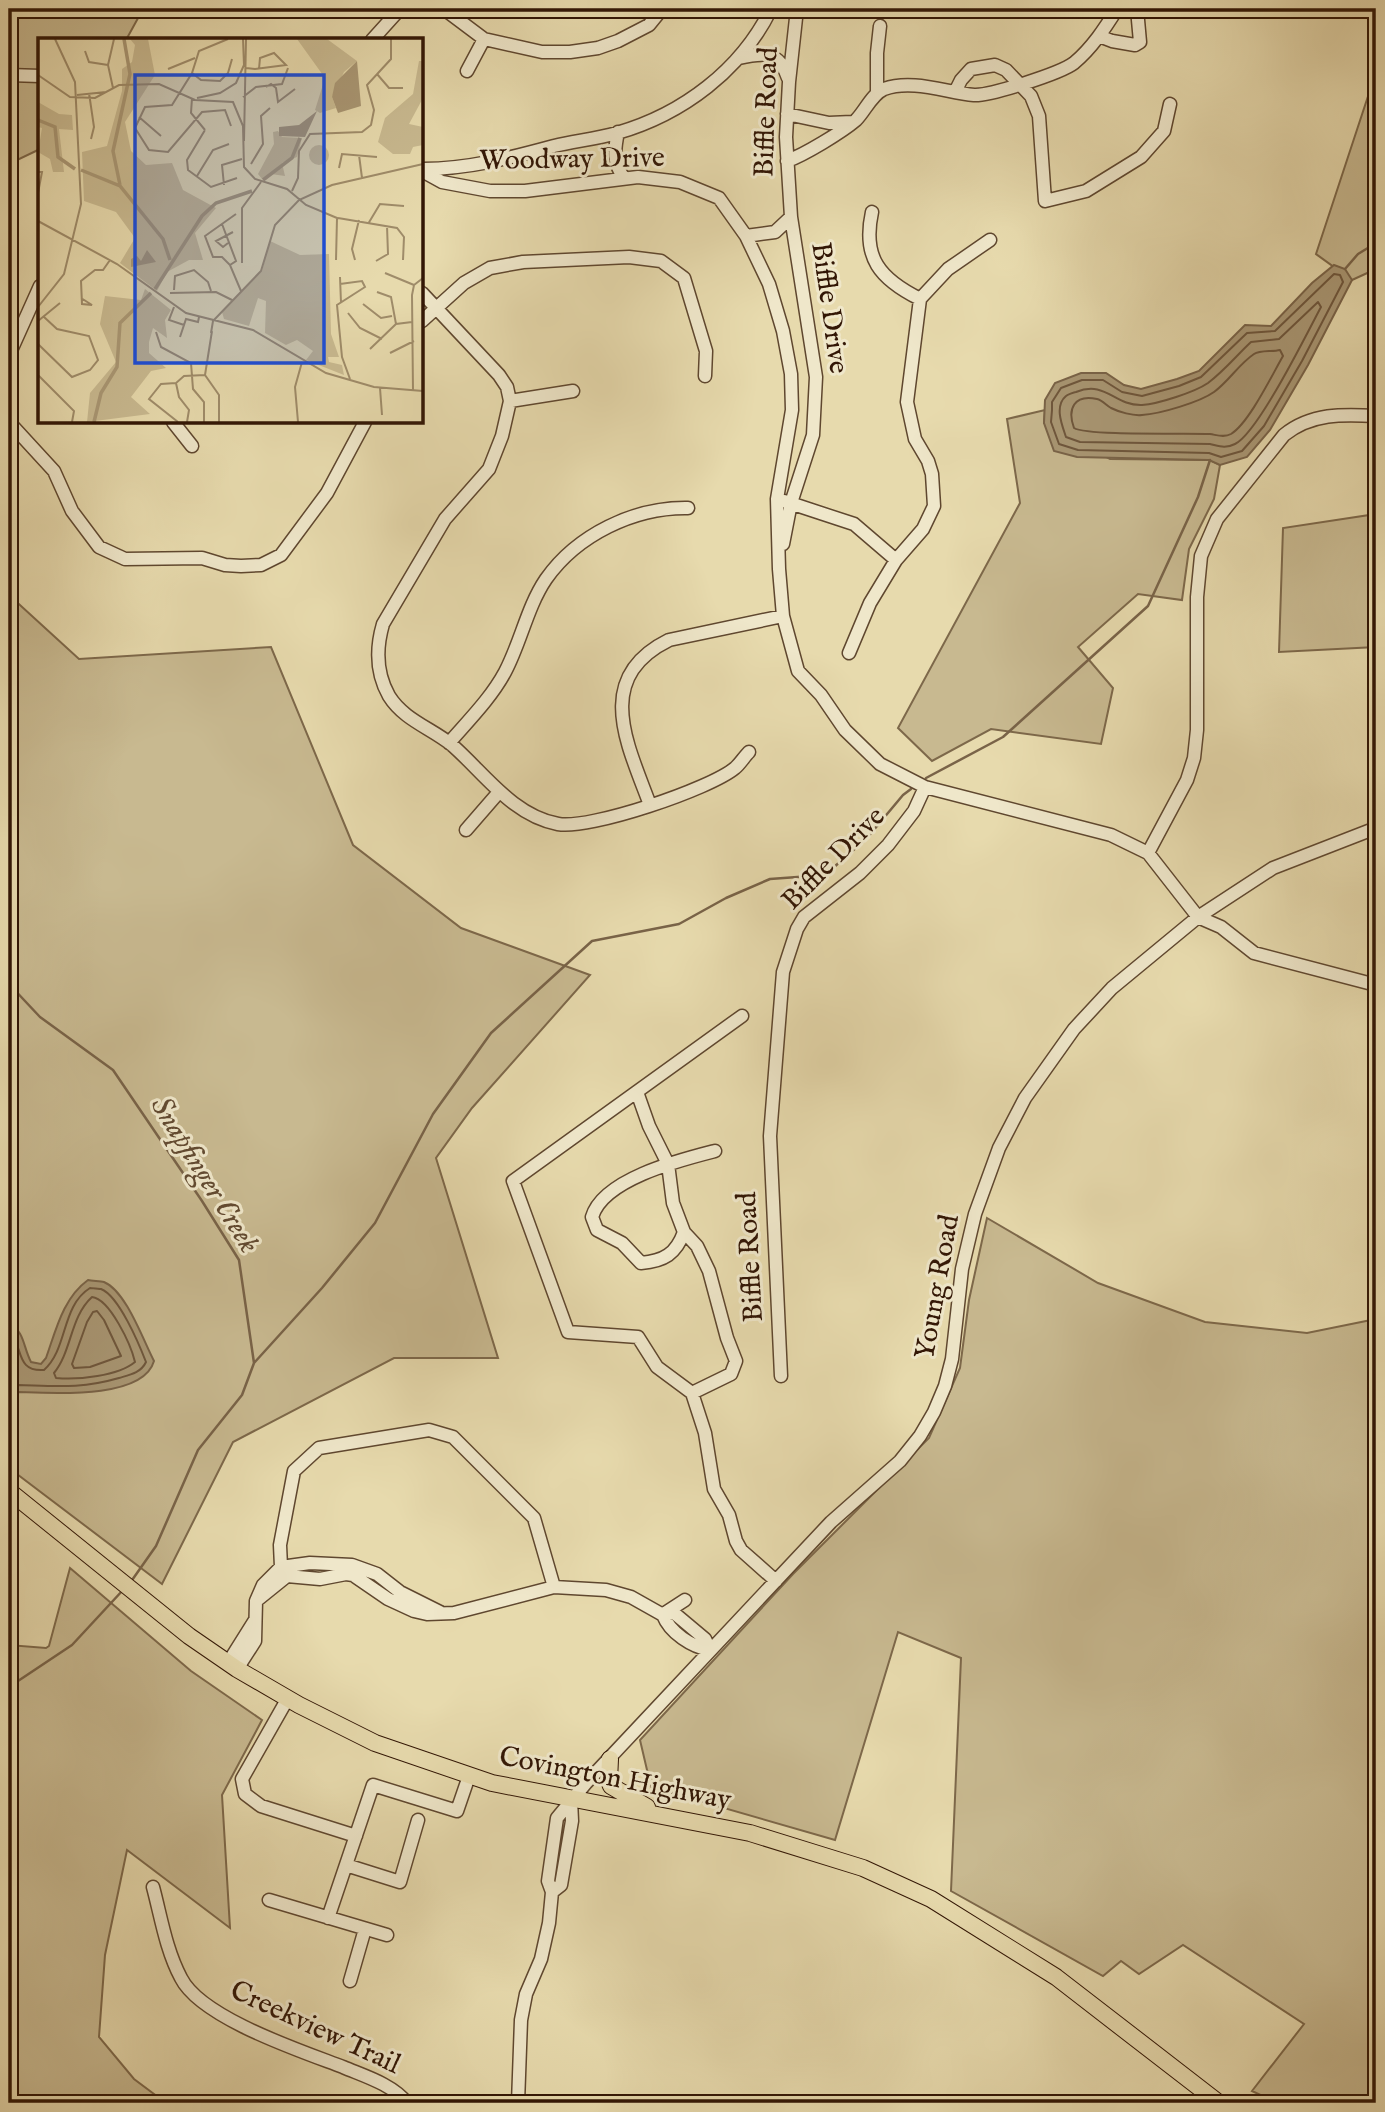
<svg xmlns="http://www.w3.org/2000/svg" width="1385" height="2112" viewBox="0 0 1385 2112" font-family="'IM FELL English',serif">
  <rect width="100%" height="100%" fill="#e7daad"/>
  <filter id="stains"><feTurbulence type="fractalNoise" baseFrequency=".00286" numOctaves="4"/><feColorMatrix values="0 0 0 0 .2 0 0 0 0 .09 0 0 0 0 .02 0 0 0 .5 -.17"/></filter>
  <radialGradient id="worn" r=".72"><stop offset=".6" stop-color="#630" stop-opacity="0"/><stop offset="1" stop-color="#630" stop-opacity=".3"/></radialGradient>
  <path fill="#c8b990" stroke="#7d684a" stroke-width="2" d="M 9,9 L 143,9 L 126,40 L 40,40 L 40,149 L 17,160 L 9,175 Z
    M 1376,72 L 1376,269 L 1352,280 L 1316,254 Z
    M 1045,410 L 1044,423 L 1110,459 L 1210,460 L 1220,465 L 1214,499 L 1189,549 L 1182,600 L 1138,594 L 1078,647 L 1113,688 L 1101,744 L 991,729 L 932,761 L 898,728 L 1020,503 L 1007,419 Z
    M 1376,514 L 1376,647 L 1279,652 L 1283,528 Z
    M 9,595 L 79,659 L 271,647 L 353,845 L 461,928 L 590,975 L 472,1108 L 436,1158 L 498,1358 L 394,1358 L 233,1442 L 162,1584 L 9,1468 Z
    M 987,1218 L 1098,1283 L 1205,1322 L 1307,1333 L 1376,1319 L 1376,2103 L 1278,2103 L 1252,2091 L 1304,2024 L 1183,1945 L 1139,1974 L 1121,1961 L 1103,1976 L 951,1891 L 961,1658 L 898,1632 L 835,1840 L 651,1787 L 640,1740 L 793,1574 L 929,1438 L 960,1368 L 969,1300 Z
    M 70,1568 L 191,1671 L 262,1720 L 222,1795 L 230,1928 L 127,1850 L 105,1955 L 99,2037 L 134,2079 L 166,2103 L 9,2103 L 9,1645 L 46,1648 L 49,1646 Z"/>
  <path fill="#a99774" stroke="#796348" stroke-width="2" d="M 1334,265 L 1345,269 L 1352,280 L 1308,365 L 1270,430 L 1247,457 L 1220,465 L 1209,460 L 1077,457 L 1054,451 L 1044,423 L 1045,400 L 1055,383 L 1081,373 L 1106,373 L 1124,385 L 1141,389 L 1177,379 L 1199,371 L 1245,325 L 1271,326 L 1312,283 Z
    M 88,1280 C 92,1281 100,1281 104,1282 C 126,1291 143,1340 154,1361 C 143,1400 51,1393 18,1392 C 12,1401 15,1413 9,1420 L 9,1323 C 25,1332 23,1347 31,1362 L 41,1364 L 46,1358 C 56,1330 63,1298 88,1280 Z"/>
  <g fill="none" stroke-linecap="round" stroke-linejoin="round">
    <path stroke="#6e563c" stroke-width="2" d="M 1334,274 L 1340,275 L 1343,282 L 1302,361 L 1264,426 L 1242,451 L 1221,457 L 1209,453 L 1078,450 L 1059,444 L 1051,422 L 1052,410 L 1052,402 L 1061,388 L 1082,380 L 1103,380 L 1122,392 L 1142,396 L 1179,386 L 1201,377 L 1247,333 L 1275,331 Z
      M 1318,302 L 1321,307 C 1307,333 1258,433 1235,444 C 1225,449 1219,446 1210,444 L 1080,442 L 1066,437 C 1062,425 1054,406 1066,396 C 1067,395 1074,392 1076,392 C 1106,380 1114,406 1142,405 C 1158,404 1195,392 1208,383 C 1224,371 1237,355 1251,342 L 1279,339 Z
      M 1280,350 L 1283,356 C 1272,375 1249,423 1231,434 C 1224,438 1217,435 1210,434 C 1187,433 1087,436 1074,428 C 1067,409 1074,394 1097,399 C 1102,400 1106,405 1111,408 C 1119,412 1133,416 1142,415 C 1160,414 1200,402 1214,392 C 1229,381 1239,364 1254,354 C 1260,350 1272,352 1280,350 Z
      M 92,1297 C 110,1299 131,1345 135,1362 C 118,1376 78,1380 56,1378 L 54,1373 C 72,1351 70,1317 92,1297 Z
      M 97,1311 L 104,1320 L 121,1356 L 90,1367 L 74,1368 L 72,1364 L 87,1322 L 93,1312 Z
      M 9,1331 C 24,1347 15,1372 44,1370 C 68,1349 61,1306 90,1288 C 91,1288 100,1289 101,1289 C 119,1296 139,1344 146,1362 C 141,1373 129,1375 119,1378 C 81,1389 56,1386 18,1385 L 13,1387 L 9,1394"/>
    <path stroke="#796348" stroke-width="2.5" d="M 1345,269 L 1358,254 L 1376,243
      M 926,778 L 1003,737 L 1148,606 L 1198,497 L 1210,460
      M 9,984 L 40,1017 L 113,1070 L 202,1201 L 239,1260 L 254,1363 L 242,1395 L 198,1450 L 156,1546 L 130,1583
      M 254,1363 L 322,1288 L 375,1223 L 433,1114 L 491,1033 L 592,941 L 679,924 L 726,898 L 770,879 L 825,875 L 867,838 L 903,795 L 911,789
      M 9,1687 L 72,1645 L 123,1590"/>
    <g stroke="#5f472f" stroke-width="15">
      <path id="minor" d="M 444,9 L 484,39 L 542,52 L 570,52 L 598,48 L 618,41 L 649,25 L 662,9
        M 1099,36 L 1112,41 L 1135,45 L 1140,42 L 1137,9
        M 372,40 L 400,9
        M 739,58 C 764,52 779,51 788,78
        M 467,71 L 484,39
        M 9,75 L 40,76
        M 877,92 L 877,53 L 880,26
        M 955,92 L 961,80 L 971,69 L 995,65 L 1006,70 L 1031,96 L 1039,116 L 1045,201 L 1086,191 L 1141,157 L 1164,131 L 1170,104
        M 787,114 L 829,123 L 852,122
        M 618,132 C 614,151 613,163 624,178
        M 787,161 C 804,155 842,132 856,120 C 865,111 872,94 884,89 C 912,79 945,92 974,95 C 990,96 1061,73 1074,63 C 1092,48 1105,28 1117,9
        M 423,169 C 468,169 510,158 554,146 C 575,141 596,139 617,133 C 683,114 741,70 771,9
        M 422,171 L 442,182 L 490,191 L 525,191 L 638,177 L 680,182 L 719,198 L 746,236 L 769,284 L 783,331 L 791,374 L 792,410 L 777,499 L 779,569 L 783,616 L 798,671 L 821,695 L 845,730 L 880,764 L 925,787 L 1111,835 L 1148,853 L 1198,917 L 1221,927 L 1254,953 L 1376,985
        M 872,212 C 862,258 880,279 920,299
        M 746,236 L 775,232 L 791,217
        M 422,293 L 499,375 L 507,387 L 510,401 L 502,436 L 489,469 L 445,519 L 383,624 C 376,648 376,673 389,696 C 404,720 431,728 452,745 C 484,773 513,816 558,824 C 589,830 710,789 735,768 C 740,764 744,757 749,752
        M 422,321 L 464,283 L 490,268 L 523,262 L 629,257 L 661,261 L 684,278 L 706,351 L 705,376
        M 9,355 L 40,286
        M 510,401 L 573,391
        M 9,422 L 54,471 L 72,511 L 99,547 L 125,559 L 202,558 L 225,565 L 241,566 L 261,565 L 281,555 L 327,493 L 365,422
        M 173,422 L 192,446
        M 784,501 L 854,524 L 896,560
        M 783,544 L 791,503 L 813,435 L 816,377 L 791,217 L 786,137 L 789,82 L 797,9
        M 849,653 L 870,603 L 896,560 L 923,529 L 934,506 L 932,474 L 928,461 L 915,439 L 907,402 L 920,299 L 948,269 L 990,240
        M 449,743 C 469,720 491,698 505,672 C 521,642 527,607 546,579 C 577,535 634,507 688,508
        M 650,805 C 628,745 592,678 669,640 L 783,616
        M 466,830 L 499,792
        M 1148,853 L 1187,780 L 1194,758 L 1197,730 L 1197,597 L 1201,556 L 1217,519 L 1284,435 C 1311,413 1343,414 1376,416
        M 742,1016 L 513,1181 L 568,1332 L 638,1337 L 657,1367 L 692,1393 L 705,1433 L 714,1489 L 729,1515 L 736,1541 L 741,1550 L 776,1581
        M 637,1092 L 649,1126 L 668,1164 L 673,1203 L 684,1232 L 697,1246 L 709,1271 L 727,1338 L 736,1361 L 731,1374 L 692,1393
        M 684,1232 C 676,1254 664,1261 641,1263 L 622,1243 L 597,1230 L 592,1217 C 603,1179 680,1160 715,1151
        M 781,1376 L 770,1136 L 783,972 L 797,929 L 804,917 L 860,873 L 888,845 L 914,811 L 925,787
        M 287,1576 L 281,1567 L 280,1545 L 294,1471 L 319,1448 L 429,1430 L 453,1437 L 534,1518 L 554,1587
        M 256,1601 L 287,1576 L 320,1579 L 346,1574 L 353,1575 L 388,1599 L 414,1611 L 427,1614 L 454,1613 L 554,1587 L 606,1590 L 631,1597 L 663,1615 L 674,1613 L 705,1639 L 710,1650
        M 665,1613 L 685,1600
        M 663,1615 C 670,1633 692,1647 710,1650
        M 228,1663 L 255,1620
        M 237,1669 L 255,1641 L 256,1601 L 263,1585 L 281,1567 L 310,1563 L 352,1565 L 377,1574 L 400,1592 L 440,1612
        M 288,1698 L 242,1779 L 245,1794 L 261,1806 L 356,1836
        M 346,1865 L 400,1882 L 418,1820
        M 153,1887 C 161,1917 166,1950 181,1978 C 201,2018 301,2051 343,2067 C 364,2076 392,2084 407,2103
        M 552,1892 L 561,1885 L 572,1821 L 571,1800
        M 269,1900 L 387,1935
        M 328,1918 L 373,1785 L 457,1811 L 469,1776
        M 350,1981 L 365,1929
        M 518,2103 L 521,2020 L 526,1994 L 541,1959 L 549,1923 L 552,1892 L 548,1881 L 557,1818 L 586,1783 L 831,1522 L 900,1461 L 920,1436 L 934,1412 L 945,1386 L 952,1359 L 962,1269 L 975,1214 L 999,1148 L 1025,1098 L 1074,1029 L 1112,988 L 1198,917 L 1273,868 L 1376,828"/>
    </g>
    <g stroke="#321605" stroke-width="18">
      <path id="major" d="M 9,1491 L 189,1636 L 237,1669 L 299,1705 L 375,1743 L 492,1783 L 750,1833 L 863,1868 L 931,1899 L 1056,1977 L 1219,2103
        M 610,1759 L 609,1781 L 611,1786 L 647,1807"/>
    </g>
    <use href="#minor" stroke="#efe7ca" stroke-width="12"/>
    <use href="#major" stroke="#e7daad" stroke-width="16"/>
  </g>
  <g text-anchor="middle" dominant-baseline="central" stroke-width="6" stroke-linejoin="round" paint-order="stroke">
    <g font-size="28" fill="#321605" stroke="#efe7ca">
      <text transform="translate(767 112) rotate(-88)">Biffle Road</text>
      <text transform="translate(572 160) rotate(-1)">Woodway Drive</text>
      <text transform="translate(829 308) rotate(82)">Biffle Drive</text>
      <text transform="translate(834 859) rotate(-45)">Biffle Drive</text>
      <text transform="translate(751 1257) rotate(-93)">Biffle Road</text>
      <text transform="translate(938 1287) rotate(-80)">Young Road</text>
      <text transform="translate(615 1779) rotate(11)">Covington Highway</text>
      <text transform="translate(315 2028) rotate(25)">Creekview Trail</text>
    </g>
    <g font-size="30" font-style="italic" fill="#624a31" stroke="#efe7ca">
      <text transform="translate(204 1175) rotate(58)">Snapfinger Creek</text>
    </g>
  </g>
  <g transform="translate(38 38)">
    <rect width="385" height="385" fill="#e7daad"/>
    <path d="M 92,1 L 110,1 L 117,37 L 87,84 L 93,113 L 108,127 L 134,125 L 145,152 L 178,170 L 157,195 L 165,222 L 151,222 L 129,234 L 119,253 L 82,225 L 97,200 L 78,174 L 46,163 L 44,114 L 69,108 L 84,53 L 84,31 L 94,24 L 97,7 ZM 259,1 L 289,1 L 319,23 L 306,34 L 294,59 L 298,70 L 282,75 L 277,72 L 287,40 ZM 381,23 L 385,23 L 385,60 L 371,86 L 385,89 L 385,107 L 375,109 L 372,116 L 355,116 L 340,104 L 347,80 L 375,56 ZM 0,64 L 21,76 L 34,77 L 35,92 L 21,91 L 26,134 L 15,134 L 12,121 L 0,114 L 4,90 L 0,89 ZM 240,93 L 244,99 L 264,100 L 259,119 L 244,125 L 247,138 L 233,136 L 224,141 L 220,136 L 236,106 L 235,94 ZM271 117a10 10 0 1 1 20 0a10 10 0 1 1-20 0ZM 232,203 L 262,217 L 291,216 L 293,296 L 301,319 L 290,319 L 291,324 L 304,327 L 306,337 L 268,322 L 275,313 L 259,302 L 248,307 L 227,295 L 228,263 L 220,260 L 211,288 L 186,281 L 184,274 L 224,233 ZM 107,251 L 133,272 L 127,282 L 129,300 L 115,290 L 111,304 L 111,315 L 128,330 L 113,333 L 93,359 L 112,376 L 49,384 L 52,355 L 78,324 L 62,286 L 67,258 L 103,262 Z" fill="#c8b990"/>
    <path d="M 319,23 L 323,68 L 300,75 L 294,59 L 297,45 ZM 279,73 L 267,99 L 241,98 L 241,89 L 261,87 ZM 109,212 L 118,224 L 93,229 L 93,221 L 99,218 L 103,223 Z" fill="#a99774"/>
    <path fill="none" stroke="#a99774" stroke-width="3.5" d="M 0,82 L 17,89 L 20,119 L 37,131M 43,132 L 82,148 L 125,201 L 132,222M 225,142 L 254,120 L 262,100M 82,147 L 75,113 L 92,36 L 86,1M 117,251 L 164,178 L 178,165 L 214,153M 56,384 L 63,355 L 79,329 L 82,285 L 113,255"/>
    <path fill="none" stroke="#9f8c6a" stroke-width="2" d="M 190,1 L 161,13 L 154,35 L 134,67 L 107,69 L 97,90 L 111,112 L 130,114 L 164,74 L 187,72 L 193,88M 47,13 L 51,24 L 70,27M 208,30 L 217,31 L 248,27 L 236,15 L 222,20 L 221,31M 130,31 L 157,20M 154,35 L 163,42 L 182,43 L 190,35 L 194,21M 339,36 L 351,50 L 365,50M 0,37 L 32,59 L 57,60 L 81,47 L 121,46 L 157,62 L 195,64 L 205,88 L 206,129 L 217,141 L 249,151 L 268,167 L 299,180 L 298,222M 228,49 L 233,46 L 238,50 L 240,64 L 257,51M 75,50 L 70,27 L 76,1M 51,55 L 56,89 L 53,101M 39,57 L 68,54M 205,59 L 218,49 L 244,46 L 250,30M 154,60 L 153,75 L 167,92M 159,60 L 182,55 L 198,45 L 206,27 L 205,1M 101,79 L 123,98M 167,92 L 149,122 L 150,132 L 173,149 L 199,140M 206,103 L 208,1M 321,117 L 324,140M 213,126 L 225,106 L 223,78 L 232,70M 301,130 L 304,116 L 339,119M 0,134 L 4,134 L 0,155M 159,138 L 175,112 L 191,106M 186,147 L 184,127 L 204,121M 254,153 L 260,140 L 261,113 L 272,96 L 324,94 L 333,87 L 336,72 L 329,47 L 353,21 L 353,1M 198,176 L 167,198 L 175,219 L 184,219 L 192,227 L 203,253M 300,180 L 359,190 L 366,199 L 365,222M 0,183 L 79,226 L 148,275 L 215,292 L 288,335 L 336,349 L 385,353M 184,186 L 198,223 L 192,227M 330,186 L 342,166 L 366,168M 190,205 L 185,209 L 178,203 L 195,194M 317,222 L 314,211 L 321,182M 338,223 L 350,216 L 349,188M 204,225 L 204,170 L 223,144M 347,235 L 376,247M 302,239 L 303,265M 302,246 L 324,243 L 327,249 L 299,267 L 304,319 L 312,341M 136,252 L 137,238 L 156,232 L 170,244 L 173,253M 339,254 L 353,259 L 358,286M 132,255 L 178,254 L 194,262M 43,260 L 54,267 L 44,266 L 43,243 L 57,232 L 65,232 L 72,222M 325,266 L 343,280 L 354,278M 0,269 L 26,236 L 43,166 L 37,44 L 17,1M 136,269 L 131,282 L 146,287M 310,275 L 322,290 L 344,301M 0,283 L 22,265M 174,293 L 167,337 L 181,357 L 181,384M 118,294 L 123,309 L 153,325 L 155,351 L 166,364 L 166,384M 173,295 L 175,283 L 223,233 L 237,187 L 261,162 L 294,147 L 385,126M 142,299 L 148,281 L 160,284 L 161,279M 0,306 L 34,339 L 52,332 L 60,322 L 51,298 L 19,291 L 6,279M 332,311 L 358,286 L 374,284M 352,315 L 376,303M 0,337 L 36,373 L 34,384M 138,345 L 123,346 L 111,361 L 140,384M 342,350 L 344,377M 375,353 L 374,257 L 376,247 L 385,240M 149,384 L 151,372 L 141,359 L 138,345 L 146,338 L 167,337M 260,384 L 257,349 L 264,324"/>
    <path fill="#1d4ed8" fill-opacity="0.15" stroke="#1d4ed8" stroke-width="3.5" d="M 97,37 L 286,37 L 286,325 L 97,325 Z"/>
    <rect width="385" height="385" fill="none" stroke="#321605" stroke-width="3.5"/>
  </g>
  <rect width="1385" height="2112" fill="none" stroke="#e7daad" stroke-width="35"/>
  <rect x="10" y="10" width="1364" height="2091" fill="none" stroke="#321605" stroke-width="3.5"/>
  <rect x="18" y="18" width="1350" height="2077" fill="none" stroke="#321605" stroke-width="2"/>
  <rect width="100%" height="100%" filter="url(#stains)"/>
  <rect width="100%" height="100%" fill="url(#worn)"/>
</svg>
